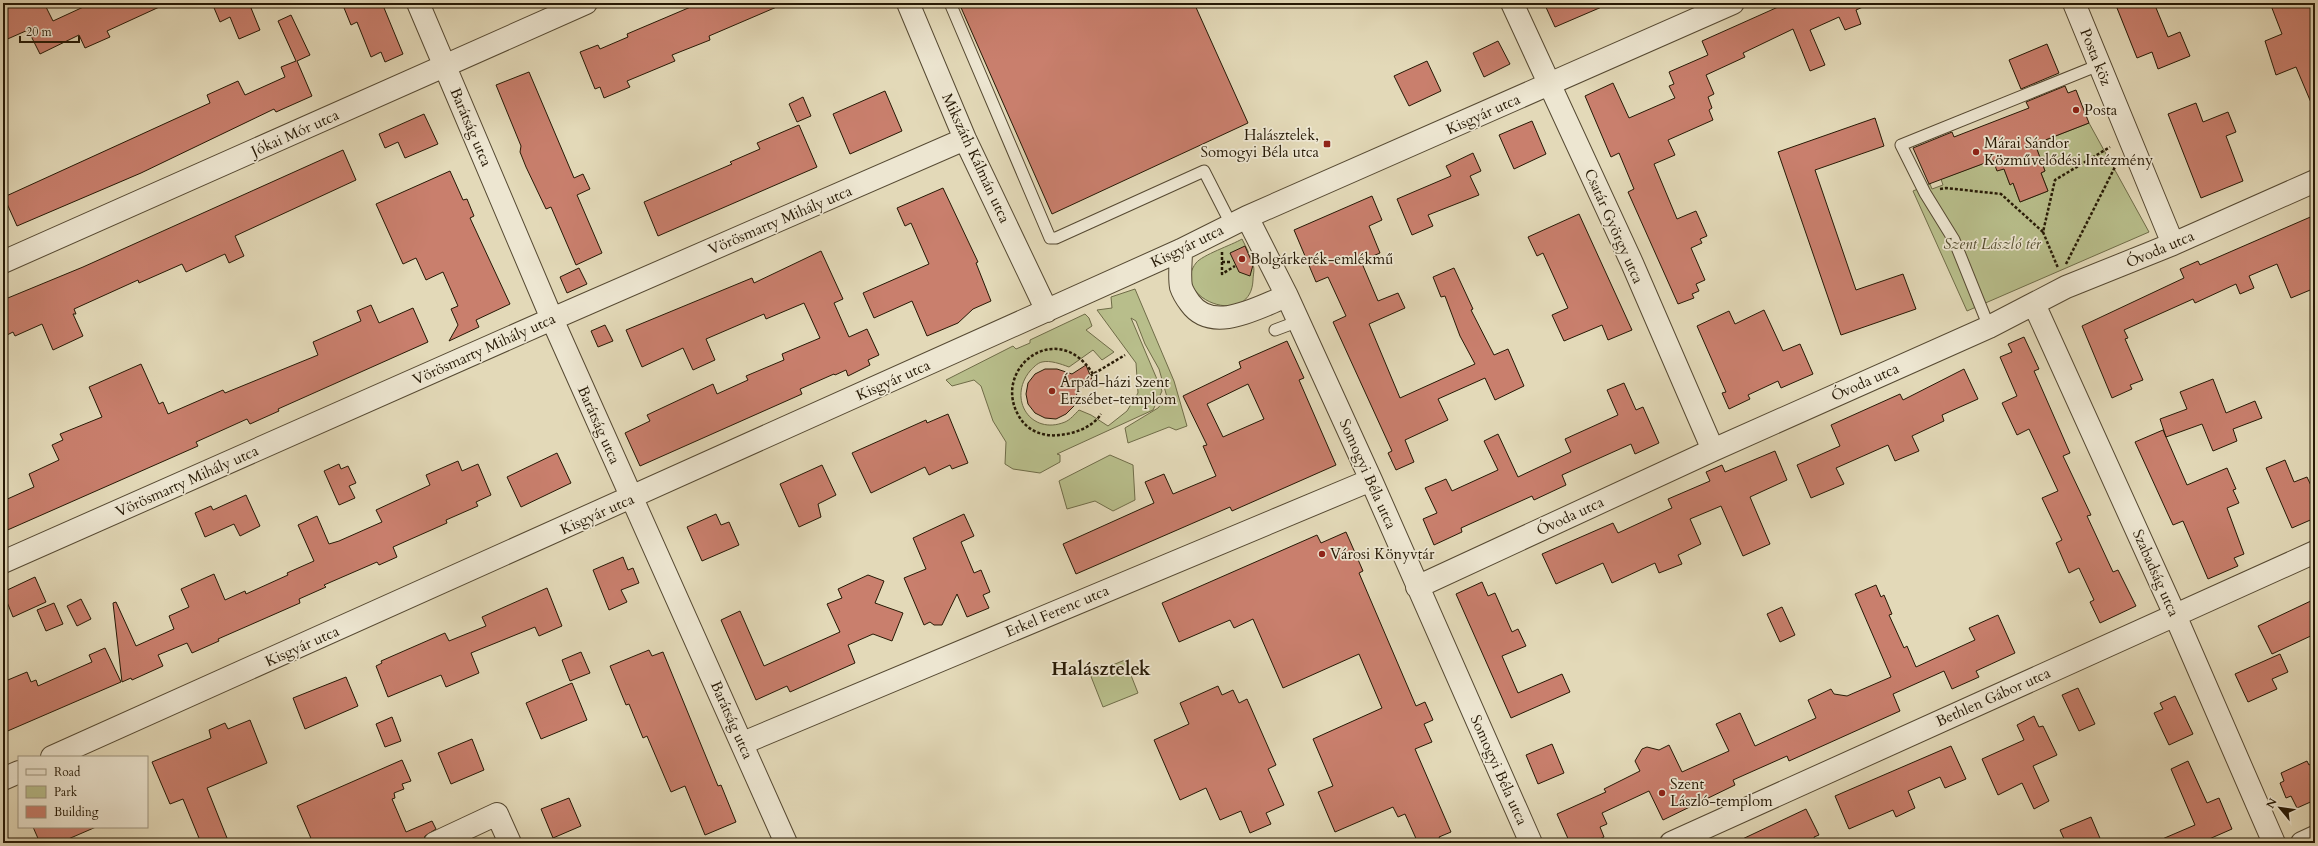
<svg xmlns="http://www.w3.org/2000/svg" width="2318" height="846" viewBox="0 0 2318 846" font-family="Cardo,serif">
  <rect width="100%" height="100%" fill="#e3d9b8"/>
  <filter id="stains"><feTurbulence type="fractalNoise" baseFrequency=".005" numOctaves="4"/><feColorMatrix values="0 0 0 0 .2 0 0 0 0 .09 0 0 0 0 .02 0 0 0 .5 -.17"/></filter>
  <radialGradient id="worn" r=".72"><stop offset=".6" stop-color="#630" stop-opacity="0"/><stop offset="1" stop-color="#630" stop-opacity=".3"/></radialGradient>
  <path fill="#b8be8b" stroke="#6f6c48" d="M 2089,123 L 2149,232 L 1967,311 L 1913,191 L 1930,184 L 1932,189 L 1943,185 L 1941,179 L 1993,160 L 2004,169 L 2010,185 L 2013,183 L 2020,202 L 2048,191 L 2041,173 L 2045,171 L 2035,144 Z
    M 1242,239 C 1246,247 1251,256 1253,265 C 1255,269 1253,275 1253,280 C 1251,330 1169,298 1196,263 C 1202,255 1232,245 1242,239 Z
    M 1135,289 L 1174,381 L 1187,426 L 1176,430 L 1169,427 L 1128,443 L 1125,428 L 1158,408 L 1167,397 L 1159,369 L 1145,344 L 1136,321 L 1131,318 L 1162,391 L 1153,410 L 1057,454 L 1060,455 L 1060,462 L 1040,473 L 1013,469 L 1005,464 L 1006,442 L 993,421 L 981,386 L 974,380 L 952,386 L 946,380 L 1013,346 L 1016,349 L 1030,343 L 1030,340 L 1085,314 L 1089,318 L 1092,326 L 1086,330 L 1114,352 L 1102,360 L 1093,350 L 1069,367 C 1061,364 1050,360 1042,362 C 1037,363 1033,368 1030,371 C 1007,399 1031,436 1065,422 C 1070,420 1075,414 1079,410 L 1091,415 L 1108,426 L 1127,411 L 1138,393 L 1136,363 L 1097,310 L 1112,308 L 1111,297 Z
    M 1110,455 L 1133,465 L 1135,500 L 1113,511 L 1095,501 L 1067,509 L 1059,481 Z
    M 1125,660 L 1138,693 L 1103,707 L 1090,674 Z"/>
  <path fill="#c97f6d" stroke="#261905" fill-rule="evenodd" d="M 10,3 L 44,3 L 53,21 L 92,3 L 168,3 L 107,31 L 110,37 L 85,48 L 79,35 L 40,54 L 28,30 L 3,41 L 3,6 Z
    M 212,3 L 263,3 L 251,8 L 260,30 L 239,39 L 230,17 L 220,22 Z
    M 342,3 L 382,3 L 403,54 L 385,62 L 381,52 L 371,57 L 357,22 L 351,25 Z
    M 700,3 L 786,3 L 709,36 L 710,40 L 672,55 L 675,61 L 627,81 L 630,87 L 604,98 L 600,87 L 595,89 L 580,52 L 598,45 L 600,49 L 628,37 L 627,34 Z
    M 959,3 L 1194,3 L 1248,123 L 1052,214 Z
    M 1544,3 L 1611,3 L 1555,27 Z
    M 1787,3 L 1872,3 L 1856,10 L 1861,24 L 1845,30 L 1839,17 L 1810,30 L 1825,65 L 1810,71 L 1793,29 L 1743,53 L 1745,57 L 1706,75 L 1714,94 L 1708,97 L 1712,108 L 1709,110 L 1713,120 L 1668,140 L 1675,155 L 1654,164 L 1677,219 L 1696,211 L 1707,236 L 1700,239 L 1702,243 L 1691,248 L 1705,280 L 1696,284 L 1699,291 L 1692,294 L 1694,298 L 1678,304 L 1628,192 L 1634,189 L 1619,153 L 1611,157 L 1585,96 L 1613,83 L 1629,118 L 1675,98 L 1669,86 L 1674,84 L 1669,72 L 1708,55 L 1702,41 Z
    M 2115,3 L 2154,3 L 2168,37 L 2180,32 L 2190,56 L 2158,69 L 2152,52 L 2137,58 Z
    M 2270,3 L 2315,3 L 2315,112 L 2296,67 L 2276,75 L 2265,41 L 2282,34 Z
    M 291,15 L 310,55 L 297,61 L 312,96 L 276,112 L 274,109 L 141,173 L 17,226 L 4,197 L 210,103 L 207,95 L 238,81 L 245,95 L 285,77 L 281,67 L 296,61 L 278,21 Z
    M 1498,41 L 1510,64 L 1484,77 L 1473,53 Z
    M 2047,44 L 2059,73 L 2021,89 L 2009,60 Z
    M 1427,61 L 1441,91 L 1409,106 L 1394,76 Z
    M 529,72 L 574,178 L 583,174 L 590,189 L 577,195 L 602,253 L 576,265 L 551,207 L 546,209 L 526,167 L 520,152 L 521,146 L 496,85 Z
    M 2065,86 L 2068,93 L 2076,90 L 2089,123 L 2035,144 L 2045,171 L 2041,173 L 2048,191 L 2020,202 L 2013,183 L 2010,185 L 2004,169 L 1997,171 L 1993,160 L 1929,184 L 1913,148 L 1952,132 L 1954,137 L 2029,108 L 2026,102 Z
    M 885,91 L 902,131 L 850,154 L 833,114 Z
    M 803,97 L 811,116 L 797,122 L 789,104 Z
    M 2196,103 L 2203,122 L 2228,112 L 2236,132 L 2226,136 L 2243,181 L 2201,198 L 2168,114 Z
    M 424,114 L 438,144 L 405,158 L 398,142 L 385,148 L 379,134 Z
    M 1875,118 L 1884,146 L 1815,170 L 1856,290 L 1903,274 L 1916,309 L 1841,335 L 1778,152 Z
    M 1532,121 L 1546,154 L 1514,169 L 1499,135 Z
    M 799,125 L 817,167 L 658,236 L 644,202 L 732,164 L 730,162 L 760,149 L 757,143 Z
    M 343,150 L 356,180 L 235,236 L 244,256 L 229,263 L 225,254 L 186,272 L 182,264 L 139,283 L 138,280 L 74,309 L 76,314 L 73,314 L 83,336 L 53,350 L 42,324 L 15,336 L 13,332 L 3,337 L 3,300 L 83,267 Z
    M 1473,153 L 1481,171 L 1470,176 L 1479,195 L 1428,215 L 1433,226 L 1412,235 L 1397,199 L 1451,176 L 1446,166 Z
    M 450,171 L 463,200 L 467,199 L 474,216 L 470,218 L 510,304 L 476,320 L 479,327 L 449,341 L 458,325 L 451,309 L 458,306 L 443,272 L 426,280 L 416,258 L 403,264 L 376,204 Z
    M 943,188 L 978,262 L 976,263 L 991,301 L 973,309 L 958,323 L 927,336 L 912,301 L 874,318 L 863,293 L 929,264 L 911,223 L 905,226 L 897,208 Z
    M 1372,196 L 1382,220 L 1369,226 L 1380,253 L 1361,261 L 1378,301 L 1398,293 L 1405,308 L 1369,324 L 1400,398 L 1475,364 L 1460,336 L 1445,296 L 1441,297 L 1433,277 L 1454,268 L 1473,309 L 1471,310 L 1494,355 L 1508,349 L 1524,386 L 1495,400 L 1485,378 L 1438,399 L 1448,420 L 1405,440 L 1414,462 L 1396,470 L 1388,453 L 1392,451 L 1333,322 L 1346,316 L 1328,277 L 1316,282 L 1294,230 Z
    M 1579,214 L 1632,330 L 1608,340 L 1602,325 L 1564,341 L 1552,315 L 1568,308 L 1543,253 L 1537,256 L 1528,237 Z
    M 2315,215 L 2315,288 L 2291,298 L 2277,264 L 2249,276 L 2254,288 L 2240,294 L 2236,284 L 2195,303 L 2193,299 L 2124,330 L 2128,338 L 2125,339 L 2143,380 L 2130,385 L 2132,389 L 2112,398 L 2082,326 L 2184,278 L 2180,269 L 2198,261 L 2200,265 Z
    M 1245,246 L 1253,265 L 1250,276 L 1239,272 L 1230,253 Z
    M 821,251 L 843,299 L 834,303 L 849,337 L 867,329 L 879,355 L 868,360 L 870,365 L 848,376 L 846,370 L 835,375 L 834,374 L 800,389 L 802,394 L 640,466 L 625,433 L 650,421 L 647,415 L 713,384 L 717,394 L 748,380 L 746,376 L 784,360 L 782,354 L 820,338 L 804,303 L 766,319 L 764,314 L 706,339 L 715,360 L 693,370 L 683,348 L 642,367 L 626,330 L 752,278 L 754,283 Z
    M 579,268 L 587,284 L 567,293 L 560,277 Z
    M 371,305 L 379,323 L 413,308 L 428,342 L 278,409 L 279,411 L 250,424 L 247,419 L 196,442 L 198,446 L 3,532 L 3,501 L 34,487 L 29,474 L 59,460 L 52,445 L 63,440 L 60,434 L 102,417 L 89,387 L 141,364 L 159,404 L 163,402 L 168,414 L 223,390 L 225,393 L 318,355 L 313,342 L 361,321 L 357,311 Z
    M 1764,310 L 1783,351 L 1800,344 L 1813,374 L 1781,388 L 1778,381 L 1748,395 L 1750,399 L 1729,409 L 1722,393 L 1726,392 L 1697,326 L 1729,311 L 1735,324 Z
    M 605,325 L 613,341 L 598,347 L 591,331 Z
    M 2024,337 L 2039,369 L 2034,371 L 2070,453 L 2063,456 L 2091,515 L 2087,516 L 2113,572 L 2118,570 L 2136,606 L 2100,623 L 2090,602 L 2094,600 L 2079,568 L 2069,573 L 2056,543 L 2062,540 L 2042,498 L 2058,491 L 2029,429 L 2017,435 L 2002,403 L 2017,396 L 2000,357 L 2012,352 L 2008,344 Z
    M 1287,341 L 1304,378 L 1299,380 L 1336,465 L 1232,511 L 1230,507 L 1076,574 L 1063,544 L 1154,503 L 1145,482 L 1164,474 L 1173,494 L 1216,476 L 1203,446 L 1207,445 L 1183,396 L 1241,368 L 1239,362 ZM 1248,384 L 1264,419 L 1223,437 L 1207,404 Z
    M 1086,365 L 1094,385 L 1078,388 L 1074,406 L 1066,414 L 1056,419 L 1045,418 L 1035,413 L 1028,404 L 1026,394 L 1028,383 L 1035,374 L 1045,369 L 1057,369 L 1072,374 Z
    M 1964,369 L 1978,399 L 1942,415 L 1944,421 L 1912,436 L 1919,451 L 1895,461 L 1888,445 L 1836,468 L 1844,484 L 1811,498 L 1797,465 L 1840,446 L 1831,425 L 1900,394 L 1903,400 Z
    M 2213,379 L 2226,413 L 2255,401 L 2262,418 L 2233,429 L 2237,441 L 2213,451 L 2202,424 L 2166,437 L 2160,419 L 2187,409 L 2180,392 Z
    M 1624,383 L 1636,410 L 1643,407 L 1659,443 L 1635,454 L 1631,444 L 1562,475 L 1566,485 L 1534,500 L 1532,496 L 1461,528 L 1462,532 L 1434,545 L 1423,519 L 1437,513 L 1425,488 L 1446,479 L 1452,491 L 1498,470 L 1484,441 L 1498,434 L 1518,477 L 1571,452 L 1565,439 L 1618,415 L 1607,390 Z
    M 948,414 L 968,463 L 952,469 L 950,465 L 929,475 L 925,467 L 871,493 L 852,453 L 926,420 L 927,423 Z
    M 2163,430 L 2187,485 L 2227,468 L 2236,489 L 2233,490 L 2239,503 L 2227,508 L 2244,554 L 2234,558 L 2238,566 L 2208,579 L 2183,521 L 2173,525 L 2135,442 Z
    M 1775,451 L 1787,480 L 1750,497 L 1770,544 L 1743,556 L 1721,506 L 1690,519 L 1701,544 L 1678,555 L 1682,564 L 1659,573 L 1655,563 L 1612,583 L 1603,563 L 1556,584 L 1542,554 L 1613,523 L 1618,533 L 1672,508 L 1668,499 L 1710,481 L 1706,472 L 1722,465 L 1725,472 Z
    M 557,453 L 571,483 L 521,507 L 507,477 Z
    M 2285,460 L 2294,482 L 2307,477 L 2315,494 L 2315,518 L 2292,528 L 2266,468 Z
    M 458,461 L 462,471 L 478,464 L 491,495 L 476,502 L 478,506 L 446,520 L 447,523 L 393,547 L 397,557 L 379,565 L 377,562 L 324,585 L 326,587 L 299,599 L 300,603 L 218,639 L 219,641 L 192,653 L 187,643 L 158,655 L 163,666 L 132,680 L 131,678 L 122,682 L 113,603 L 116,602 L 136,646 L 174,629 L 169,616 L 189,607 L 181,589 L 214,574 L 225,600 L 245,591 L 246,594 L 288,575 L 287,573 L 314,561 L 298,525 L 317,516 L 329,544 L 339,541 L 382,522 L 376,510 L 430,485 L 426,475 Z
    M 339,464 L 341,469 L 348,466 L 356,483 L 349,486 L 355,498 L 339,505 L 324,471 Z
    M 822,465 L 836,495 L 818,504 L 821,517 L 799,527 L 780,484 Z
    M 246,495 L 260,526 L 240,536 L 234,524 L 205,537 L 195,513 L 211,506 L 213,510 Z
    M 716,514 L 721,525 L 729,522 L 739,545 L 702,561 L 687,527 Z
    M 964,514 L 974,536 L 961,542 L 974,573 L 981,570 L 990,592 L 983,595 L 989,608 L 967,617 L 957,594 L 942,625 L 934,625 L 930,622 L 924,625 L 904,578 L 926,569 L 913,538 Z
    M 1346,532 L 1363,571 L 1359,573 L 1416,706 L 1425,702 L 1433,720 L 1424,724 L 1432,742 L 1415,749 L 1451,832 L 1439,837 L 1442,843 L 1418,843 L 1405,814 L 1398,817 L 1393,807 L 1335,832 L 1318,792 L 1333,786 L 1313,739 L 1382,708 L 1359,654 L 1283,688 L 1253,619 L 1234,628 L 1230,620 L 1179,642 L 1162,603 L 1317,535 L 1321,543 Z
    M 623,557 L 628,570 L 633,568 L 639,583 L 621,590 L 627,602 L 609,610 L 593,570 Z
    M 868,575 L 884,581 L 875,603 L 903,613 L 892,641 L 873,634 L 848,645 L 855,663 L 790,692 L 787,686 L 756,700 L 721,620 L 740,611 L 764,666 L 840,632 L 827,604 L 842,598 L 838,589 Z
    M 35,577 L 46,602 L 13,617 L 3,592 Z
    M 1482,582 L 1488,596 L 1495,593 L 1512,632 L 1518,629 L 1526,646 L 1502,656 L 1518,693 L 1562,674 L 1570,692 L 1511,718 L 1456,594 Z
    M 1876,585 L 1881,597 L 1884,595 L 1892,614 L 1889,615 L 1904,648 L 1907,646 L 1916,667 L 1975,640 L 1969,628 L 1998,615 L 2015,653 L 1976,671 L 1979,677 L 1952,689 L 1944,671 L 1893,694 L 1900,711 L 1789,761 L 1787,756 L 1733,780 L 1735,785 L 1663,820 L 1649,791 L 1602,813 L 1607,824 L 1600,827 L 1604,837 L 1592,843 L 1570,843 L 1557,814 L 1606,792 L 1604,789 L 1640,771 L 1635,761 L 1642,749 L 1647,747 L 1659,750 L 1669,745 L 1682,772 L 1729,751 L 1716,724 L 1740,713 L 1755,746 L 1816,718 L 1808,700 L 1831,689 L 1834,694 L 1847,696 L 1891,677 L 1855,594 Z
    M 547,588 L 562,626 L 539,636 L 535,627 L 471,653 L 479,673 L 446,687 L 441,675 L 388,697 L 376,666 L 382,663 L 381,661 L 445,633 L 449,641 L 486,626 L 482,617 Z
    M 81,599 L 91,619 L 77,626 L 67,606 Z
    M 2315,599 L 2315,634 L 2272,654 L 2258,626 Z
    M 54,603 L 63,624 L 46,631 L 37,610 Z
    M 1782,607 L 1795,635 L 1780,642 L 1767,614 Z
    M 105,648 L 121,682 L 3,733 L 3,682 L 27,672 L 31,682 L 36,680 L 38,686 L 92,662 L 89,655 Z
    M 649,650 L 652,656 L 663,652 L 718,786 L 721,785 L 736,822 L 705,835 L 685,786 L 671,792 L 647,736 L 643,738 L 629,704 L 626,705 L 610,666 Z
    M 581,652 L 590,673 L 570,681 L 562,660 Z
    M 2280,654 L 2288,672 L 2272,679 L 2277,689 L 2248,702 L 2235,674 Z
    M 346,677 L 358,706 L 305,729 L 293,698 Z
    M 572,683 L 587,720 L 541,739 L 526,703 Z
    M 1218,686 L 1222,695 L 1233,690 L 1239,703 L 1247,699 L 1276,765 L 1268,769 L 1284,805 L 1266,813 L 1271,824 L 1250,833 L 1241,811 L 1220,820 L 1206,788 L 1180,800 L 1154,740 L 1189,724 L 1180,703 Z
    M 2078,688 L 2095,724 L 2079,731 L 2062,695 Z
    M 2175,696 L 2193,734 L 2169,745 L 2154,713 L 2163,709 L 2160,703 Z
    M 2034,716 L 2039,727 L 2043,726 L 2057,755 L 2033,766 L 2049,801 L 2034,809 L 2022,783 L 1998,795 L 1982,759 L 2024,740 L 2017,725 Z
    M 392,717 L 401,741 L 385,747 L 376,724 Z
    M 250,720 L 267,763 L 207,788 L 229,843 L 201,843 L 183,799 L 170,804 L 152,762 L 211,738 L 209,730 L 225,723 L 228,729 Z
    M 472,739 L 484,770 L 451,784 L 438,753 Z
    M 1552,744 L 1564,773 L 1538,784 L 1526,755 Z
    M 1951,746 L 1966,779 L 1945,788 L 1940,777 L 1908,791 L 1915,808 L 1896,817 L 1893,810 L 1849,829 L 1835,796 Z
    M 402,760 L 411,781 L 402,784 L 404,789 L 394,793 L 395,798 L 392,799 L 406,832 L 432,821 L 436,829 L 425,836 L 423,843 L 313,843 L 297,806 Z
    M 2188,761 L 2207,803 L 2219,798 L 2232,829 L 2200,843 L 2153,843 L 2195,825 L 2171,769 Z
    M 2307,761 L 2309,765 L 2315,762 L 2315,800 L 2297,808 L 2291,796 L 2286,798 L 2280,783 L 2284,781 L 2281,773 Z
    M 569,798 L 581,826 L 553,838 L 541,809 Z
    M 1806,809 L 1819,835 L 1814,837 L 1816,843 L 1734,843 Z
    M 2091,817 L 2102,843 L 2066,843 L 2060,830 Z
    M 33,827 L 96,827 L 59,843 L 40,843 Z"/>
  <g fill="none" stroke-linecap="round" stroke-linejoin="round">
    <g stroke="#554932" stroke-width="13">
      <path id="service" d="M 950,3 L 1050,238 L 1056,238 L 1204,171 L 1231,224
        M 1989,327 L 1954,240 L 1925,193 L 1901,145 L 2099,65
        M 1275,330 L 1299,321"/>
    </g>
    <g stroke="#554932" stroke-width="24">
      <path id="minor" d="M 418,3 L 552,319 L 786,843
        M 908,3 L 965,139 L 1047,311
        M 1512,3 L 1632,263 L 1713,450
        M 2074,3 L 2173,244
        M 1247,217 L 1287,296 L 1371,480 L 1531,843
        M 1181,250 C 1181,262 1179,276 1181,287 C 1183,293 1187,299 1190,303 C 1213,335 1260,306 1287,296
        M 3,262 L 586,3
        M 2034,304 L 2175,615 L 2274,843
        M 3,562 L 552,319 L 965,139
        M 1417,587 L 1713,450 L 1989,327 L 2066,287 L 2173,244 L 2315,181
        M 743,743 L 1371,480
        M 52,757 L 1181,250 L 1247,217 L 1733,3
        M 3,779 L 19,772
        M 435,843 L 497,814 L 510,843
        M 1671,843 L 2315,552
        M 2302,843 L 2315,837"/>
    </g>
    <path stroke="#261905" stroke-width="2.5" stroke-dasharray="3 2" stroke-linecap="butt" d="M 1940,189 L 1946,188 L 2001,194 L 2043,232 L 2055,180 L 2110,147
      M 2043,232 L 2058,268
      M 1222,252 L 1222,274 L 1235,266
      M 1222,262 L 1230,262
      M 2066,264 L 2117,163
      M 1093,374 C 1057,316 989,370 1020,418 C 1028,431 1044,437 1059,435 C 1074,434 1093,427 1101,414
      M 1090,376 L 1125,355"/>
    <use href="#service" stroke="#ede6d1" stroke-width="11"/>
    <use href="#minor" stroke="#ede6d1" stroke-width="22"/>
  </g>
  <g fill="#8f2418" stroke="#ede6d1" stroke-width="1.5">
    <circle cx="2076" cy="110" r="4"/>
    <rect x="1323" y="140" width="8" height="8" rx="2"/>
    <circle cx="1976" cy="152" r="4"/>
    <circle cx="1242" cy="259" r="4"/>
    <circle cx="1052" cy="391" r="4"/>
    <circle cx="1322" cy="554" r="4"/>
    <circle cx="1662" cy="793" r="4"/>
  </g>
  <g text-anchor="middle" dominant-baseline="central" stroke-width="3.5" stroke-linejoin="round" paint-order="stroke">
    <g font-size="15" fill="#261905" stroke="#ede6d1">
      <text transform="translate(2096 57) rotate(68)">Posta köz</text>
      <text transform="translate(1483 114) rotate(-24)">Kisgyár utca</text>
      <text transform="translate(471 127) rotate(67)">Barátság utca</text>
      <text transform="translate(295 133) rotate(-24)">Jókai Mór utca</text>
      <text transform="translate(976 158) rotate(65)">Mikszáth Kálmán utca</text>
      <text transform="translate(780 220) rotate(-23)">Vörösmarty Mihály utca</text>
      <text transform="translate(1614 226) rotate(66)">Csatár György utca</text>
      <text transform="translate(1187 246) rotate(-26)">Kisgyár utca</text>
      <text transform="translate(2160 249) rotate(-23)">Óvoda utca</text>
      <text transform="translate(484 349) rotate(-24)">Vörösmarty Mihály utca</text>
      <text transform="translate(893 380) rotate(-24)">Kisgyár utca</text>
      <text transform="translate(1865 382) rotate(-24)">Óvoda utca</text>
      <text transform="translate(599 425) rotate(66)">Barátság utca</text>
      <text transform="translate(1368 474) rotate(66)">Somogyi Béla utca</text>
      <text transform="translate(187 481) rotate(-24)">Vörösmarty Mihály utca</text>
      <text transform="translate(597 514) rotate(-24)">Kisgyár utca</text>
      <text transform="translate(1570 516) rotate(-25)">Óvoda utca</text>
      <text transform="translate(2156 573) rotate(66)">Szabadság utca</text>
      <text transform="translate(1057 611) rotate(-23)">Erkel Ferenc utca</text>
      <text transform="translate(302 646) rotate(-24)">Kisgyár utca</text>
      <text transform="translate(1993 697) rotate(-24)">Bethlen Gábor utca</text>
      <text transform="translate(732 720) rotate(66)">Barátság utca</text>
      <text transform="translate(1499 770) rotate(66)">Somogyi Béla utca</text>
    </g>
    <g font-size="15" fill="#261905" stroke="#ede6d1" text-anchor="start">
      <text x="2084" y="110">Posta</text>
      <text x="1319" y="135" text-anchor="end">Halásztelek,<tspan x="1319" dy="17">Somogyi Béla utca</tspan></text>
      <text x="1984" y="143">Márai Sándor<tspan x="1984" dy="17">Közművelődési Intézmény</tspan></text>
      <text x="1250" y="259">Bolgárkerék-emlékmű</text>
      <text x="1060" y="382">Árpád-házi Szent<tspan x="1060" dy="17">Erzsébet-templom</tspan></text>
      <text x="1330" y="554">Városi Könyvtár</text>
      <text x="1670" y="784">Szent<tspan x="1670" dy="17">László-templom</tspan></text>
    </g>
    <g font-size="15" font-style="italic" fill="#524b2d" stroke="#ede6d1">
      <text x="1992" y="244">Szent László tér</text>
    </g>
    <g font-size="19" font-weight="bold" fill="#261905" stroke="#ede6d1">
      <text x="1101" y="669">Halásztelek</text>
    </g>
  </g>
  <rect width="2318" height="846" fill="none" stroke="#e3d9b8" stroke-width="16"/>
  <rect x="4" y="4" width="2310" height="838" fill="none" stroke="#261905" stroke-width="2"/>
  <rect x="8" y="8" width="2302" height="830" fill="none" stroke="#261905"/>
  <rect x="18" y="756" width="130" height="72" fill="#ede6d1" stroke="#9d947f"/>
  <rect x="26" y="769" width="20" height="6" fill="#ede6d1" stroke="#9d947f"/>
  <text x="54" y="776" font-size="12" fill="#261905">Road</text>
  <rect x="26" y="786" width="20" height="12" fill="#b8be8b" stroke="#9d947f"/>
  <text x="54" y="796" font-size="12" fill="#261905">Park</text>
  <rect x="26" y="806" width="20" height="12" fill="#c97f6d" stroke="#9d947f"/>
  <text x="54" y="816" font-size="12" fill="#261905">Building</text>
  <g transform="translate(2280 808) rotate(299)" stroke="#ede6d1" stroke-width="3" paint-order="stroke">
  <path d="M0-3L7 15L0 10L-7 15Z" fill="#261905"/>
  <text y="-6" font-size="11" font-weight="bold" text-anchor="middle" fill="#261905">N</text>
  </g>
  <path d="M20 36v6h59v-6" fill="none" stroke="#261905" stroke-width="2"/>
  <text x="26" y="36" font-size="12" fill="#261905" stroke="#ede6d1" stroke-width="3" paint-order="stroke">20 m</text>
  <rect width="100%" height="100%" filter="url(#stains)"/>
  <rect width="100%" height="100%" fill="url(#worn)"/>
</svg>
